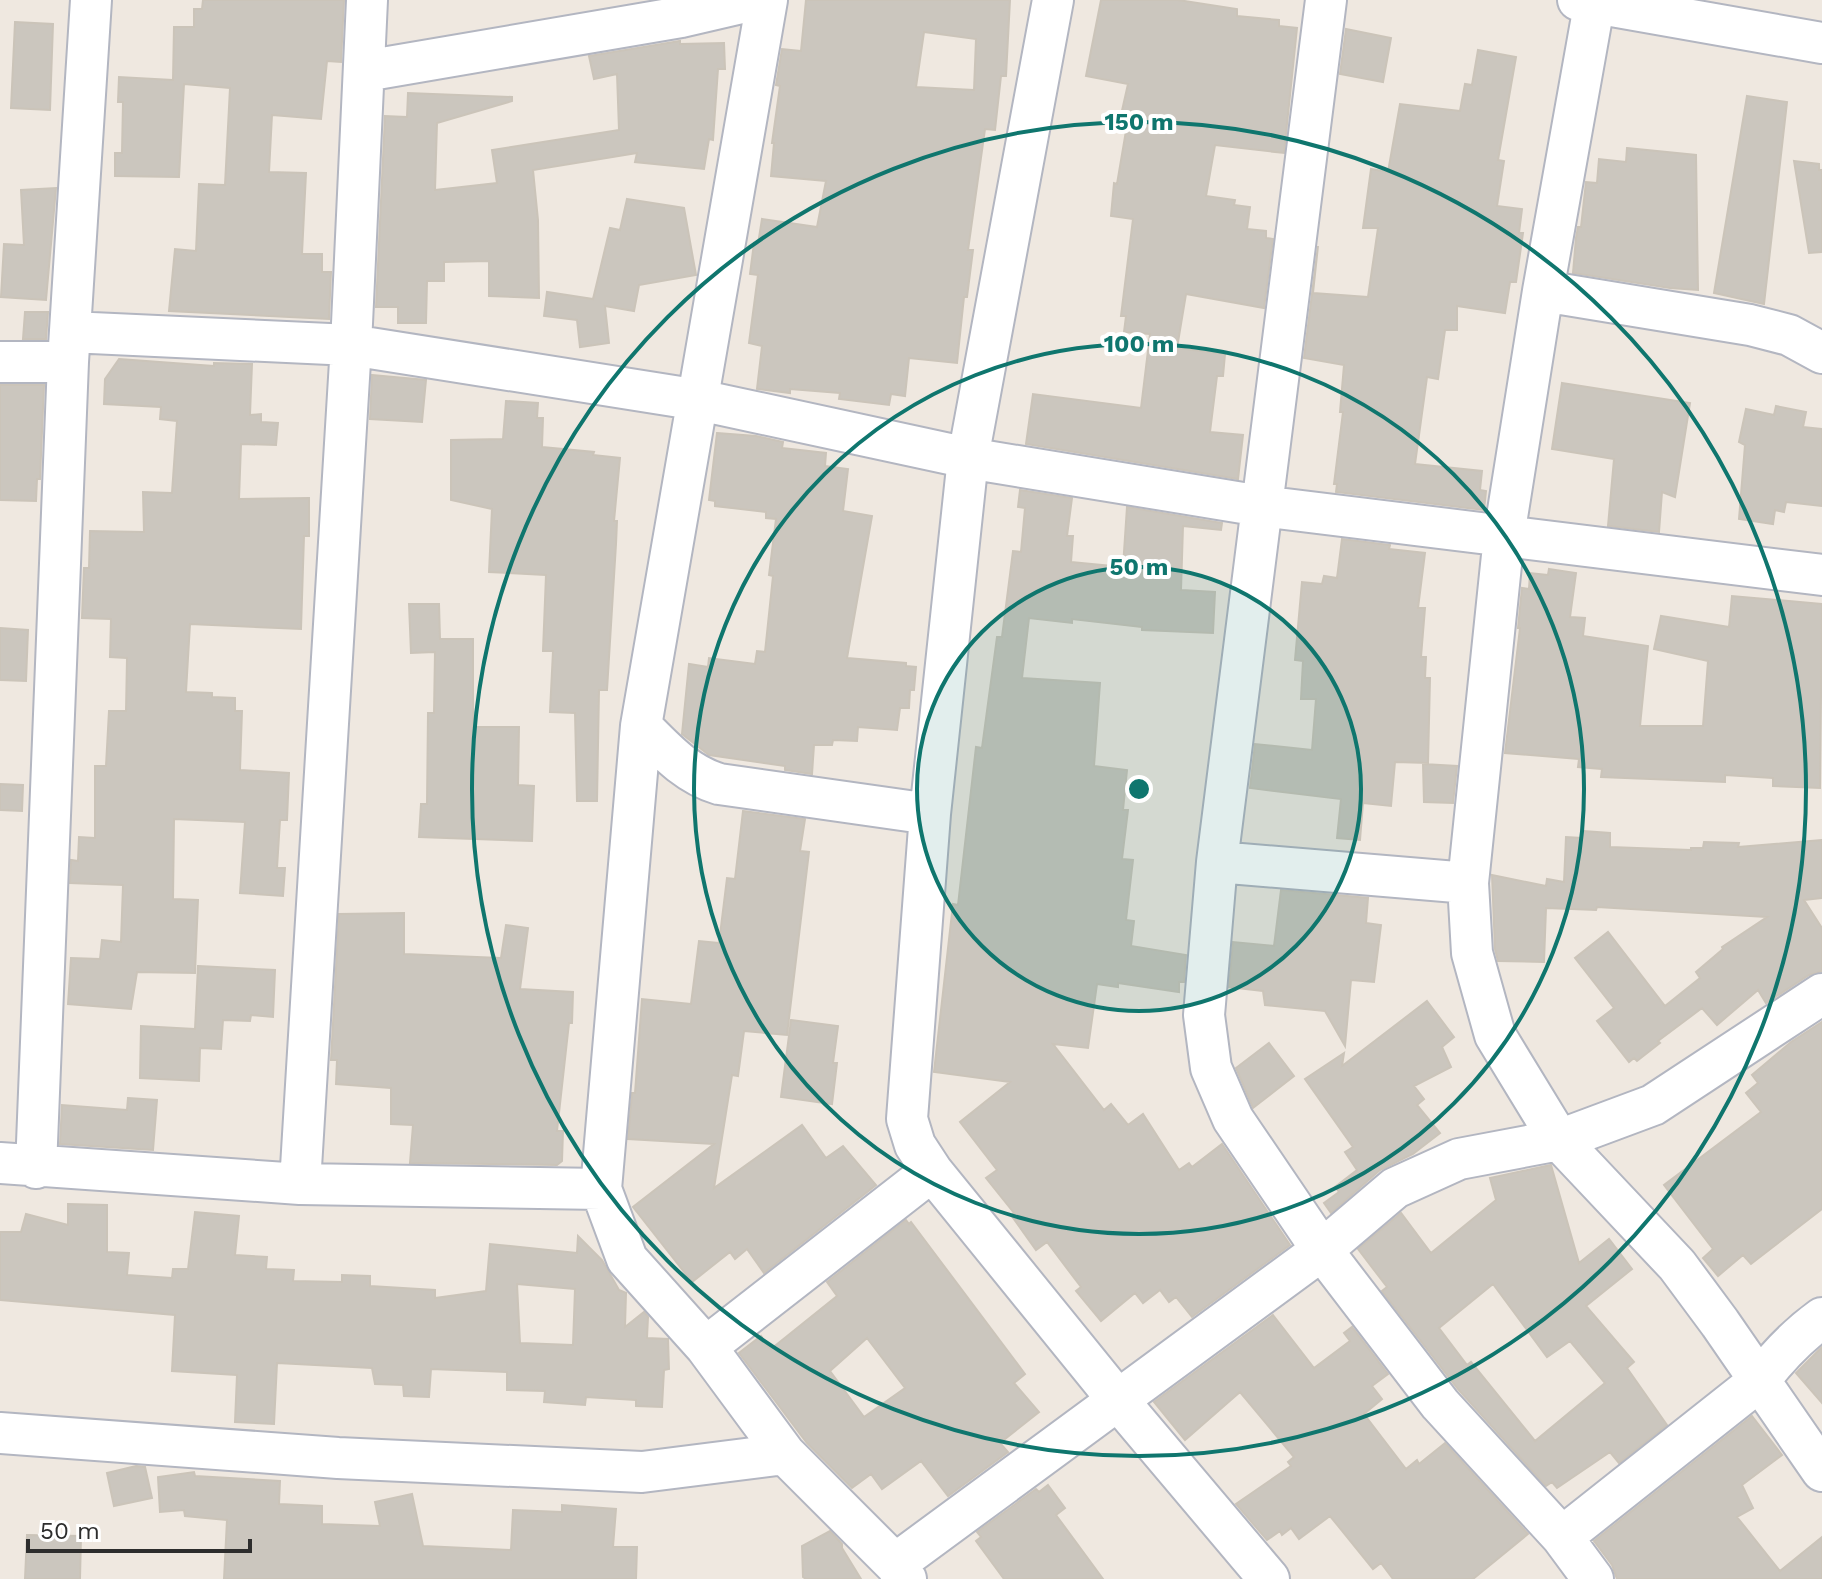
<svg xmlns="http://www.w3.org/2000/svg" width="1822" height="1579" viewBox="0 0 1822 1579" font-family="'Work Sans',sans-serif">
  <rect width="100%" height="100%" fill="#efe8e0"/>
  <path fill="#cbc6be" stroke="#cbc4b9" stroke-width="2" fill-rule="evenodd" d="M 203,0 L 344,0 L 341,62 L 327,61 L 321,119 L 272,115 L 269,172 L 306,173 L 302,254 L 322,254 L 322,272 L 331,272 L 329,319 L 169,311 L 175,249 L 196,251 L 199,184 L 225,185 L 230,88 L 184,84 L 179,177 L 115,176 L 115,153 L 122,153 L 123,102 L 118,102 L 119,77 L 173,80 L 174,27 L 194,27 L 194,9 L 202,9 Z
    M 806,0 L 1010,0 L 1006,76 L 1001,76 L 995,130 L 985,129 L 968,250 L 973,250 L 967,297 L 964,297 L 957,363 L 909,358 L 905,396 L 891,394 L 889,405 L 839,399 L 840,393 L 790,389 L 790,393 L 757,389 L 762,346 L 749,343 L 758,275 L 750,274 L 754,243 L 758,244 L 762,219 L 817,227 L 826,181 L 771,176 L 774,143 L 772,143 L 780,86 L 776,85 L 782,49 L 801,51 ZM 924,32 L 976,39 L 974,90 L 916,87 Z
    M 1101,0 L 1178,0 L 1237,9 L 1237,16 L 1279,20 L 1279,26 L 1297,28 L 1284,153 L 1215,145 L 1206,196 L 1235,200 L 1234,205 L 1250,207 L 1247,229 L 1266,231 L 1266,238 L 1273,239 L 1264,308 L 1186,294 L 1177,348 L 1225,354 L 1223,376 L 1217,376 L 1210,432 L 1243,435 L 1238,479 L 1026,444 L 1033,394 L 1141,408 L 1150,334 L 1124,332 L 1126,316 L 1121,316 L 1133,219 L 1111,216 L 1114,183 L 1117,184 L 1127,125 L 1119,124 L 1128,84 L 1086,76 Z
    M 15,22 L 53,24 L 50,110 L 11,108 Z
    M 1346,29 L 1391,38 L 1383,82 L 1340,74 Z
    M 680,41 L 680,44 L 724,43 L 725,69 L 718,69 L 713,140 L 709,139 L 704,169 L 635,162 L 637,153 L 533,170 L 538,220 L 539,298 L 489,296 L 489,261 L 444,262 L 444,281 L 427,281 L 426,323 L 398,323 L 398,307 L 376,307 L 385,116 L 407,117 L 408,93 L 512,97 L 512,101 L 437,123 L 435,190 L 497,183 L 492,150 L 619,130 L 617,74 L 594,79 L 589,56 Z
    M 1478,50 L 1516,57 L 1498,160 L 1504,161 L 1497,206 L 1522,209 L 1519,233 L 1523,233 L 1516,282 L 1510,282 L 1505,313 L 1457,306 L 1457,330 L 1445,330 L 1438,379 L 1427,377 L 1415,464 L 1482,471 L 1480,490 L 1486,491 L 1484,510 L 1336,492 L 1337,484 L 1334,484 L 1343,412 L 1340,412 L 1344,365 L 1304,358 L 1318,246 L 1313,293 L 1368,297 L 1378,228 L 1363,228 L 1371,169 L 1388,172 L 1400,104 L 1460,111 L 1465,84 L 1472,85 Z
    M 1747,96 L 1787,102 L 1764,304 L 1714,293 Z
    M 1627,148 L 1696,155 L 1698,290 L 1670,288 L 1573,273 L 1576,238 L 1578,227 L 1581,227 L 1586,182 L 1597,183 L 1599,159 L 1626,162 Z
    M 1794,161 L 1819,164 L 1819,170 L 1822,170 L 1822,252 L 1809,253 Z
    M 56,188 L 46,300 L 1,297 L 4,244 L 24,245 L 21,190 Z
    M 627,199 L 684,208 L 696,275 L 639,285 L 634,311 L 605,306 L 609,343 L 580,347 L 577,320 L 544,316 L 547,292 L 593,299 L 610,228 L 620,230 Z
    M 25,312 L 48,312 L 46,339 L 23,339 Z
    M 119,359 L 214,366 L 214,363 L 252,364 L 250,415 L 261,414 L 261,422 L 278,423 L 276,445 L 241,444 L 239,499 L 309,498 L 309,536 L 304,536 L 301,629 L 190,624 L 186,692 L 212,693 L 212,697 L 235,698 L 235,711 L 242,711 L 240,770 L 289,773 L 287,820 L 280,820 L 277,868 L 285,868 L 283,896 L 240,893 L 245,822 L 174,819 L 173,899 L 198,900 L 195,973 L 137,972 L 131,1009 L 68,1004 L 71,958 L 100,959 L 102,940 L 121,942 L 123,885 L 70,883 L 71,860 L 78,861 L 79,837 L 95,838 L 95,766 L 106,766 L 109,711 L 126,711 L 127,658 L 110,657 L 111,619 L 82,618 L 84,568 L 89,568 L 90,531 L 144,532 L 143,492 L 172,493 L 177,421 L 160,419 L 161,407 L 104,404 L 105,379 Z
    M 372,375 L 426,380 L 422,422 L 370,419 Z
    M 1562,383 L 1690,403 L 1675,497 L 1662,492 L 1659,532 L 1608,526 L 1614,459 L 1552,449 Z
    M 0,385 L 44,385 L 40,479 L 37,479 L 36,501 L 0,500 Z
    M 506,401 L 538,403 L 537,418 L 543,418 L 542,447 L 594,452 L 593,455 L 620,458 L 614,521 L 617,521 L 616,544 L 607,690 L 599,690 L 597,801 L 577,801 L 575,713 L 550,712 L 553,651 L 543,651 L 546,575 L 489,572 L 492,509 L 451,500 L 451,440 L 503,439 Z
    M 1776,406 L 1806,412 L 1803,427 L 1822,429 L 1822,506 L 1786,502 L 1784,512 L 1775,510 L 1773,524 L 1739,519 L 1745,445 L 1739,442 L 1746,409 L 1774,415 Z
    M 717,433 L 756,436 L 783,442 L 782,448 L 826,453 L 825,466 L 848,469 L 843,511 L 872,516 L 847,658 L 906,663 L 906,666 L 916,667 L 914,690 L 910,690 L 909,708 L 900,708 L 897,730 L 858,727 L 857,741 L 833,740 L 832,745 L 814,745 L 812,774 L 785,770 L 785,766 L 709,755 L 682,734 L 689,664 L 708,667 L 709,658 L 755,664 L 757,651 L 765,652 L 773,576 L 769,575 L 776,519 L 766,518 L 766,512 L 715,506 L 715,501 L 709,500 Z
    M 1020,490 L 1072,498 L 1067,536 L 1073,536 L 1071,562 L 1123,567 L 1127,507 L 1222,523 L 1221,530 L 1183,526 L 1181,590 L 1215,592 L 1213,633 L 1142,630 L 1142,627 L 1072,619 L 1072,623 L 1029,618 L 1022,678 L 1100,683 L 1094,766 L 1127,770 L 1123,810 L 1128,810 L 1122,859 L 1133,860 L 1126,920 L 1134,921 L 1131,946 L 1186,955 L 1184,982 L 1179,982 L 1179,992 L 1118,983 L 1118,987 L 1097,984 L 1088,1048 L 1053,1044 L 1104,1110 L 1111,1104 L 1128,1125 L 1143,1114 L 1179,1170 L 1189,1163 L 1192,1167 L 1222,1144 L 1290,1245 L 1192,1317 L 1176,1297 L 1169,1302 L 1160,1290 L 1143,1303 L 1135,1293 L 1101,1321 L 1076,1291 L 1081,1287 L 1047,1242 L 1036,1250 L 1011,1215 L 1014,1213 L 986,1178 L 997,1170 L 960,1122 L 1010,1082 L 934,1072 L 953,904 L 958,905 L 976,747 L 982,748 L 997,637 L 1002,637 L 1013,551 L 1021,552 L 1025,508 L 1018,507 Z
    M 1342,539 L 1390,545 L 1389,549 L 1425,553 L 1418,608 L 1425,608 L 1421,657 L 1426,657 L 1425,678 L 1430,678 L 1428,763 L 1395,762 L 1391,806 L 1363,803 L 1360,840 L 1337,838 L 1341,799 L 1250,788 L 1255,744 L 1312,750 L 1316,699 L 1301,699 L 1303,661 L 1295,660 L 1302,582 L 1322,584 L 1324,576 L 1337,578 Z
    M 1549,569 L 1576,573 L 1570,617 L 1585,618 L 1583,636 L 1648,646 L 1640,726 L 1703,726 L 1708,661 L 1654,649 L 1661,616 L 1729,627 L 1732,596 L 1822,604 L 1820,788 L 1773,786 L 1773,778 L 1725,775 L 1725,782 L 1601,777 L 1602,769 L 1578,767 L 1579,759 L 1505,753 L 1520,628 L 1518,628 L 1522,588 L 1529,589 L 1530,573 L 1548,575 Z
    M 409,604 L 439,604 L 440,639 L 473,639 L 473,727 L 519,727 L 518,785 L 534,786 L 532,841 L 419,837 L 421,804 L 427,804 L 428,713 L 434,713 L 435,652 L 411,653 Z
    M 0,628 L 28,630 L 26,681 L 0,680 Z
    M 1423,764 L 1457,766 L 1453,803 L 1424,802 Z
    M 0,784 L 23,785 L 22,811 L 0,810 Z
    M 743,811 L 805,819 L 800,851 L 809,852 L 787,1035 L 744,1031 L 738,1076 L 732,1075 L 714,1188 L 802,1125 L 826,1158 L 843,1146 L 876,1185 L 764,1273 L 747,1249 L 735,1259 L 730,1252 L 692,1282 L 633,1207 L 714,1144 L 628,1139 L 632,1093 L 635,1093 L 642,999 L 691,1004 L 699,941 L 719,943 L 727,878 L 735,879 Z
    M 1583,831 L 1610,833 L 1610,847 L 1691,850 L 1691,848 L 1703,848 L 1704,842 L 1739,843 L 1738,847 L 1822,840 L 1822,898 L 1804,900 L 1822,928 L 1822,971 L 1809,975 L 1766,1003 L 1758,990 L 1717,1025 L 1702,1008 L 1658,1041 L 1660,1043 L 1637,1061 L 1634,1058 L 1629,1062 L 1597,1021 L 1614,1008 L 1575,958 L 1608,932 L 1665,1006 L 1700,978 L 1696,972 L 1723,949 L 1722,947 L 1767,917 L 1597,907 L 1596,910 L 1546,908 L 1544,962 L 1498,961 L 1495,949 L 1492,875 L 1546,886 L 1547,879 L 1564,882 L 1566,837 L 1583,838 Z
    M 1281,890 L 1368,898 L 1366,923 L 1381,925 L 1374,982 L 1351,980 L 1345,1046 L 1325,1011 L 1265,1005 L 1263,991 L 1229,987 L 1233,942 L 1274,946 Z
    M 404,913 L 404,954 L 501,958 L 506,925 L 528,928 L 520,989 L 573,992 L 572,1023 L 569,1023 L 557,1131 L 563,1131 L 562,1161 L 557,1165 L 410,1163 L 413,1125 L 391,1124 L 391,1088 L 336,1084 L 337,1060 L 331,1060 L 339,914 Z
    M 198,966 L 275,970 L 273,1017 L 251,1015 L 250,1021 L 223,1020 L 221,1049 L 200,1048 L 199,1081 L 140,1078 L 141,1026 L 195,1029 Z
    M 1427,1001 L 1454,1037 L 1442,1047 L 1451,1067 L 1414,1086 L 1424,1099 L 1417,1105 L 1440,1133 L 1413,1154 L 1380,1170 L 1331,1213 L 1324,1203 L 1339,1192 L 1335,1187 L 1357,1170 L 1345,1152 L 1353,1147 L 1305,1079 L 1344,1053 L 1342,1066 Z
    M 791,1020 L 838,1026 L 833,1063 L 837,1063 L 832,1104 L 781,1097 Z
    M 1822,1022 L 1822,1209 L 1751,1264 L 1743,1255 L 1718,1276 L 1703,1258 L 1713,1249 L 1664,1185 L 1761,1112 L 1746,1093 L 1758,1083 L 1752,1075 L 1791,1042 Z
    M 1269,1043 L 1294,1076 L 1253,1108 L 1236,1068 Z
    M 128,1098 L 157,1100 L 153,1150 L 60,1144 L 62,1105 L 127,1110 Z
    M 1551,1165 L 1579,1263 L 1609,1239 L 1632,1269 L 1586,1306 L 1634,1362 L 1627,1368 L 1667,1425 L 1619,1463 L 1610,1452 L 1557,1488 L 1552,1482 L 1546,1486 L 1458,1389 L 1382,1291 L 1387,1287 L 1358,1249 L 1401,1213 L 1431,1253 L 1496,1200 L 1490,1178 ZM 1493,1284 L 1547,1357 L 1570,1341 L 1605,1383 L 1535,1441 L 1471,1362 L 1467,1365 L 1439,1328 Z
    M 68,1204 L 107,1205 L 107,1252 L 129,1253 L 127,1275 L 172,1278 L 173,1269 L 188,1269 L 195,1212 L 239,1216 L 235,1255 L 267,1257 L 266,1269 L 294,1270 L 293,1281 L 342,1282 L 342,1275 L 370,1276 L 370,1286 L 435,1290 L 435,1298 L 486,1291 L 490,1244 L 577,1253 L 578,1236 L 602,1260 L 619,1290 L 626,1293 L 625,1327 L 644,1312 L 648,1317 L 647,1338 L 668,1339 L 669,1369 L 664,1370 L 662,1407 L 636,1406 L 636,1400 L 586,1397 L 585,1405 L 544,1402 L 545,1391 L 507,1390 L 507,1372 L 431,1369 L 429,1397 L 404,1396 L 403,1385 L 375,1384 L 372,1368 L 277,1363 L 274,1424 L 235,1422 L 237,1375 L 172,1371 L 175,1315 L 0,1300 L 0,1232 L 21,1232 L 26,1214 L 68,1225 ZM 517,1284 L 575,1289 L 573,1345 L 520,1343 Z
    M 906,1220 L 909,1224 L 911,1222 L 1025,1374 L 1014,1383 L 1039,1412 L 1000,1443 L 1008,1452 L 948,1496 L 921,1461 L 882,1489 L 871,1474 L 852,1488 L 807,1443 L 739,1353 L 761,1336 L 771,1349 L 837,1296 L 827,1282 ZM 867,1338 L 905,1388 L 864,1417 L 830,1371 Z
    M 1273,1315 L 1314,1368 L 1350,1341 L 1344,1333 L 1352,1327 L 1388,1374 L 1372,1386 L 1382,1399 L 1364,1414 L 1406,1469 L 1417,1460 L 1419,1464 L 1445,1443 L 1528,1534 L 1473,1579 L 1393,1579 L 1381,1563 L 1373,1569 L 1330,1516 L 1299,1539 L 1291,1528 L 1282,1535 L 1280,1531 L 1267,1540 L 1236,1504 L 1291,1466 L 1288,1462 L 1294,1457 L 1240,1392 L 1185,1440 L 1154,1402 Z
    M 1822,1347 L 1822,1403 L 1796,1373 Z
    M 1752,1416 L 1782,1455 L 1742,1485 L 1753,1508 L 1737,1517 L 1780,1571 L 1822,1537 L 1822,1579 L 1617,1579 L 1612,1565 L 1594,1541 Z
    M 136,1466 L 145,1467 L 152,1498 L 114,1506 L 107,1473 Z
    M 194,1472 L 195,1476 L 280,1481 L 279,1504 L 322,1506 L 322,1524 L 380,1526 L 375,1502 L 412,1494 L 423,1546 L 511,1550 L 513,1510 L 562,1512 L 562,1505 L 616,1509 L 613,1547 L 637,1547 L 636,1579 L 224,1579 L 227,1520 L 185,1516 L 184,1510 L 160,1512 L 158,1477 Z
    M 1048,1485 L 1065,1508 L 1056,1515 L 1103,1579 L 1004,1579 L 976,1541 L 981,1537 L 977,1532 L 1036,1489 L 1039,1492 Z
    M 830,1531 L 842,1544 L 842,1548 L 861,1579 L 806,1579 L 803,1577 L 802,1546 Z
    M 27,1535 L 81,1536 L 80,1579 L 25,1579 Z"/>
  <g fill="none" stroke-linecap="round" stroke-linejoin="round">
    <g stroke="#b3b6c1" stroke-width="44">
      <path id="minor" d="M 767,0 L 641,726 L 601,1189 L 627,1259 L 706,1347 L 785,1454 L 895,1564 L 906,1579
        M 1053,0 L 968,458 L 930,814 L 907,1119 L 915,1145 L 932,1171 L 1117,1399 L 1269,1579
        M 1326,0 L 1217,862 L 1204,1015 L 1211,1068 L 1233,1119 L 1322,1250 L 1440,1404 L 1562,1537 L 1593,1579
        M 1578,0 L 1822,43
        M 1595,0 L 1543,291 L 1504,536 L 1468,883 L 1472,953 L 1495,1035 L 1559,1140 L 1677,1265 L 1720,1323 L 1822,1471
        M 365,71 L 681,17 L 754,0
        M 1543,291 L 1750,325 L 1789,335 L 1822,353
        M 70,332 L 351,345 L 699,400 L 968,458 L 1261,506 L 1822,575
        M 0,362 L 68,362
        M 641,726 C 665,750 686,774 719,784 L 930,814
        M 1217,862 L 1468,883
        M 0,1163 L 300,1184 L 601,1189
        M 36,1168 L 68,362 L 91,0
        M 300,1184 L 351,345 L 367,0
        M 706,1347 L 932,1171
        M 0,1433 L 338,1458 L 642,1472 L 785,1454
        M 1562,1537 L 1759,1381 C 1778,1356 1797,1336 1822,1318
        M 895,1564 L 1322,1250 L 1395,1188 L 1459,1159 L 1559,1140 L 1653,1105 L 1822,994"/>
    </g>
    <use href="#minor" stroke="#fff" stroke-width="40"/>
  </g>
  <circle cx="1139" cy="789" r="222" fill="#0f766e" fill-opacity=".12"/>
  <g fill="none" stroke="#0f766e" stroke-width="4">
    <circle cx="1139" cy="789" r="222"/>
    <circle cx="1139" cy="789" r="445"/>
    <circle cx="1139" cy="789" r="667"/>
  </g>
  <circle cx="1139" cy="789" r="12" fill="#0f766e" stroke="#fff" stroke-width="4"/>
  <g font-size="24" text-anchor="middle" font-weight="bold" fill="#0f766e" stroke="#fff" stroke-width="8" stroke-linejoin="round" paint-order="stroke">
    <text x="1139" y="130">150 m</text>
    <text x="1139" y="352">100 m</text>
    <text x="1139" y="575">50 m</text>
  </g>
  <path d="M28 1539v12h222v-12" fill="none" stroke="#2d2d2d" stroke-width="4"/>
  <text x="40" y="1539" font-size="24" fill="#2d2d2d" stroke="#ffffff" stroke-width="6" paint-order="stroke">50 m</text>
</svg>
